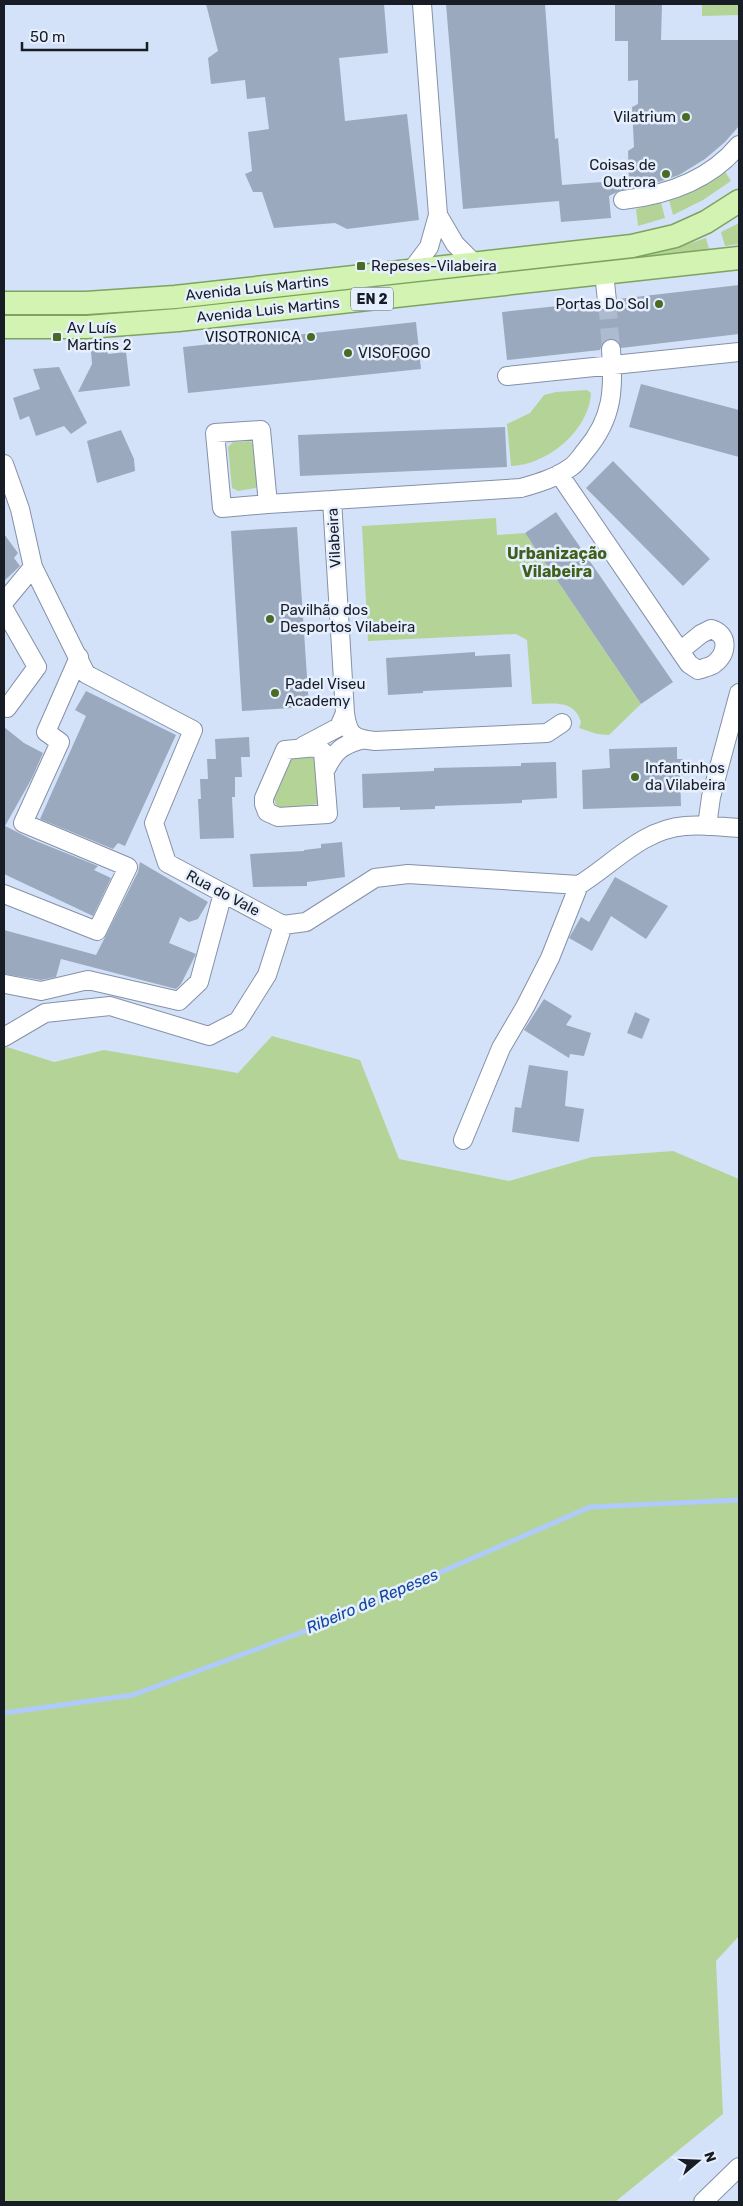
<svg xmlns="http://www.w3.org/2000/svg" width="743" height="2206" viewBox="0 0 743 2206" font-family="Rubik,sans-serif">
  <rect width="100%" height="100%" fill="#d4e2f9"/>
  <path fill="#b4d497" d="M 702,4 L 739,4 L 739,15 L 702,16 Z
    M 724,170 L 731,181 L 703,200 L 673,215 L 669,200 L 699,187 Z
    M 661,202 L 665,218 L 638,226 L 636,209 Z
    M 739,223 L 739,244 L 725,246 L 721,232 Z
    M 706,238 L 709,249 L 680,254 L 395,286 L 395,281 L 678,247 Z
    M 378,283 L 379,288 L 169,311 L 97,317 L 4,317 L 4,312 Z
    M 587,390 L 591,393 C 589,431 547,465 511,466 L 507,424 L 530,413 L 544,395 L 556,392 Z
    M 250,441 L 254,445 L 258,484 L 256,488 L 238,491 L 232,488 L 228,447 L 233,442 Z
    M 496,518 L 497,535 L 525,533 L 641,704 L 609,735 L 597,734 L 579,728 L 581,722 C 574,699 553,704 532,704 L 527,640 L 516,634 L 368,641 L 362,526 Z
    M 314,751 L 319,804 L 282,808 L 277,807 L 274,799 L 292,757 Z
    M 272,1036 L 360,1060 L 399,1159 L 509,1181 L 592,1157 L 673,1151 L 739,1179 L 739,1936 L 716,1961 L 723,2114 L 615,2202 L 4,2202 L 4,1046 L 54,1062 L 104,1050 L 238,1073 Z"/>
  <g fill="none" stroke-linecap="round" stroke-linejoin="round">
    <path stroke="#aecbfb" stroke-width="5" d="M 4,1713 L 133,1695 L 308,1630 L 590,1507 L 739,1500"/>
  </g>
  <path fill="#9ba9bf" d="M 206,4 L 384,4 L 388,53 L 339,58 L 345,121 L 407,114 L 419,220 L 347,229 L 335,223 L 274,228 L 262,192 L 253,192 L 245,174 L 252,171 L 248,132 L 269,129 L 265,97 L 247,99 L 245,80 L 211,84 L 208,58 L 218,51 Z
    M 446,4 L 545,4 L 555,139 L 558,138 L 562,185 L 629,180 L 628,151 L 634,147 L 632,107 L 638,104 L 638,80 L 628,81 L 628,41 L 615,41 L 615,4 L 662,4 L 661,40 L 739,40 L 739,126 L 725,142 L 705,159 L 679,175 L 653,184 L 621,190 L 609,196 L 611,218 L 561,222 L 559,201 L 463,209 Z
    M 739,285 L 739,334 L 621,348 L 616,340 L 610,338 L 602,344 L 600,350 L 507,360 L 502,312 L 596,302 L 602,310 L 609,311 L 616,306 L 618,299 Z
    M 416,322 L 421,369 L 188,393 L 183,347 Z
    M 106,349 L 108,354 L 126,352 L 130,386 L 78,392 L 92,364 L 91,351 Z
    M 59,367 L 87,423 L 71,434 L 64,426 L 36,436 L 29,416 L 20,420 L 13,398 L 40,389 L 33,369 Z
    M 641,384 L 739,410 L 739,457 L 629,427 Z
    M 505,427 L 507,467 L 300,476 L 298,435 Z
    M 121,430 L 134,459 L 135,471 L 97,483 L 87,441 Z
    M 613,461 L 710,559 L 683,586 L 586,488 Z
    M 556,512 L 673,682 L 641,704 L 525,533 Z
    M 297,527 L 309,707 L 242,711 L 231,531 Z
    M 4,534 L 18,553 L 14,558 L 20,566 L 4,581 Z
    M 475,652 L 475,656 L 510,654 L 512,687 L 423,691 L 423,693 L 388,695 L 386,658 Z
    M 86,691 L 176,735 L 125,846 L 118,843 L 113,849 L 40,819 L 86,716 L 75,710 Z
    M 4,727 L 24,743 L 43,753 L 32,778 L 5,826 L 31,839 L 98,866 L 94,870 L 111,878 L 93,916 L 4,874 Z
    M 249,737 L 250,757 L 241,757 L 242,777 L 235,777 L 235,797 L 232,797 L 234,838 L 200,839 L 198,799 L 201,799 L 200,779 L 208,779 L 207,759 L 216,759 L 215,739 Z
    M 677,747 L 677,759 L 683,759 L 684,775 L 680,775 L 681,806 L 583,809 L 582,770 L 610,768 L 609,749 Z
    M 556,762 L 557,798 L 522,800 L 522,803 L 435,806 L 435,809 L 400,810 L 400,807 L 363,808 L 362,774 L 434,771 L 434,768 L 521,766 L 521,763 Z
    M 342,842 L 345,877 L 307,882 L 307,886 L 253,887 L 250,854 L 304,851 L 304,850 L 321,848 L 321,844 Z
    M 140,862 L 208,902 L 198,919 L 189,922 L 180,917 L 169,943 L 196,954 L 181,984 L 176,989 L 61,959 L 56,977 L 41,980 L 4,974 L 4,930 L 96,955 L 138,872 Z
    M 615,877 L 668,906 L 646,939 L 611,916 L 592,951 L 569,938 L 581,917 L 589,922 Z
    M 544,999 L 572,1016 L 566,1025 L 591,1033 L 584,1056 L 570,1054 L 569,1058 L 524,1030 Z
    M 635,1012 L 650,1019 L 642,1039 L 627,1033 Z
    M 529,1065 L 568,1071 L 565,1106 L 584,1109 L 579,1142 L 512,1132 L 515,1107 L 521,1108 Z"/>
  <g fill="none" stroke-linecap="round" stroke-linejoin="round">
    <path stroke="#aebacf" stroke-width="18" stroke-dasharray="18 9" stroke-linecap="butt" d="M 607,301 L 611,349"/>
    <g stroke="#8491a7" stroke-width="20">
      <path id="minor" d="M 623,200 C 667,195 710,180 739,145
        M 438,215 L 455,244 L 474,263
        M 411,271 L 429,247 L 438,215 L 422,4
        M 604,273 L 607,301
        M 507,376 L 739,352
        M 4,464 L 20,509 L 33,567 L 86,674 L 193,730 L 154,823 L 167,863 L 283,925 L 306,922 L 375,878 L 408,874 L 579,885 C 613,864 643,829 685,826 C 703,824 721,827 739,828
        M 559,474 L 689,664 L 698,670 C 703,668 710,667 714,664 C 728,653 729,634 711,629 L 701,634 L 680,651
        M 268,504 L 222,508 L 215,433 L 261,430 L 268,504 L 332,500
        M 4,602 L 33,567
        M 4,609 L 37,667 L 7,708
        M 562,723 L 547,733 L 375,741 C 353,739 348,735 345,713 L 332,500 L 521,488 C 538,483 556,478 571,467 C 577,463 581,456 586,450 C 613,418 614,389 611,349
        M 303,746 L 339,727 L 345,713
        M 317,747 L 323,752 L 328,814 L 278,817 L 267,812 L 264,804 L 264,798 L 285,750 Z
        M 326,769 C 334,752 342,745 360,740
        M 707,826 L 711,797 L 739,693
        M 4,894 L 97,931 L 128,867 L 23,823 L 60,742 L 46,732 L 79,657
        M 5,984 L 41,991 L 88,980 L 179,1001 L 199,982 L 223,893
        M 4,1037 L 45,1013 L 110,1006 L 209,1036 L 238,1021 L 267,975 L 283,925
        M 463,1140 L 501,1048 L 525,1007 L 550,958 L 579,885
        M 703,2202 L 739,2167"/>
    </g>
    <g stroke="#7da360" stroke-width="25">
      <path id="major" d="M 4,303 L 86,303 L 175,297 L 632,246 L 675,236 L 706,222 L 739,201
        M 4,327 L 87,327 L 178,320 L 739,258"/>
    </g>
    <use href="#minor" stroke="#fff" stroke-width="18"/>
    <use href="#major" stroke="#d2f3b2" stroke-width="22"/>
  </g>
  <g fill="#496b23" stroke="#e6effd" stroke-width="2">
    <circle cx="686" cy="117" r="5"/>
    <circle cx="666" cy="174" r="5"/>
    <rect x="356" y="261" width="10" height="10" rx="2.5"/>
    <circle cx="659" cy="304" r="5"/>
    <rect x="52" y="332" width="10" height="10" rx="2.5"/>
    <circle cx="311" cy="337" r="5"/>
    <circle cx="348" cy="353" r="5"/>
    <circle cx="270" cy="619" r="5"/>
    <circle cx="275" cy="693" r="5"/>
    <circle cx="635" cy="777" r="5"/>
  </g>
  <g text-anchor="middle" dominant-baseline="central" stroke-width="5" stroke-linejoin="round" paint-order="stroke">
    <rect fill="#e6effd" stroke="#555b66" stroke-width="1" x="351" y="287.5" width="42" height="23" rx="4"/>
    <g font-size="14" font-weight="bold" fill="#171c25">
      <text x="372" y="299">EN 2</text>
    </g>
    <g font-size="15" fill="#171c25" stroke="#e6effd" text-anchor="start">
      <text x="676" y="117" text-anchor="end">Vilatrium</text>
      <text x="656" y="165" text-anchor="end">Coisas de<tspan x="656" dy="17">Outrora</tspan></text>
      <text x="371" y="266">Repeses-Vilabeira</text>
      <text x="649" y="304" text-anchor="end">Portas Do Sol</text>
      <text x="67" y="328">Av Luís<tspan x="67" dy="17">Martins 2</tspan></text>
      <text x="301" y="337" text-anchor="end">VISOTRONICA</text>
      <text x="358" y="353">VISOFOGO</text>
      <text x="280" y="610">Pavilhão dos<tspan x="280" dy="17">Desportos Vilabeira</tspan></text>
      <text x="285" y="684">Padel Viseu<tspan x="285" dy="17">Academy</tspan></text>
      <text x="645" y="768">Infantinhos<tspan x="645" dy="17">da Vilabeira</tspan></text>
    </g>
    <g font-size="15" fill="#171c25" stroke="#e6effd">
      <text transform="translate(257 288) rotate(-6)">Avenida Luís Martins</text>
      <text transform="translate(268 310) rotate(-6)">Avenida Luis Martins</text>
      <text transform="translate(334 538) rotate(-93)">Vilabeira</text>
      <text transform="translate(223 893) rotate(28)">Rua do Vale</text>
    </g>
    <g font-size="16" font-weight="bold" fill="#405f1d" stroke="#e6effd">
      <text x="557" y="553">Urbanização<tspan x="557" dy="18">Vilabeira</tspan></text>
    </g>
    <g font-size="16" font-style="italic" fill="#0f459e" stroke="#e6effd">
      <text transform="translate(372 1601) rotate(-23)">Ribeiro de Repeses</text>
    </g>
  </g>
  <rect width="743" height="2206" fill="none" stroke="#171c25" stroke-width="10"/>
  <g transform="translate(698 2161) rotate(71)" stroke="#e6effd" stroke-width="4" paint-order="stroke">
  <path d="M0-4L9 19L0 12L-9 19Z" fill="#171c25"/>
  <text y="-8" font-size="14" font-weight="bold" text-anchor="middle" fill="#171c25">N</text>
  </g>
  <path d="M22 42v8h125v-8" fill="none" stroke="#171c25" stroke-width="2.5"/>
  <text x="30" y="42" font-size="15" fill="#171c25" stroke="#e6effd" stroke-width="4" paint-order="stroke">50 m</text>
</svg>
